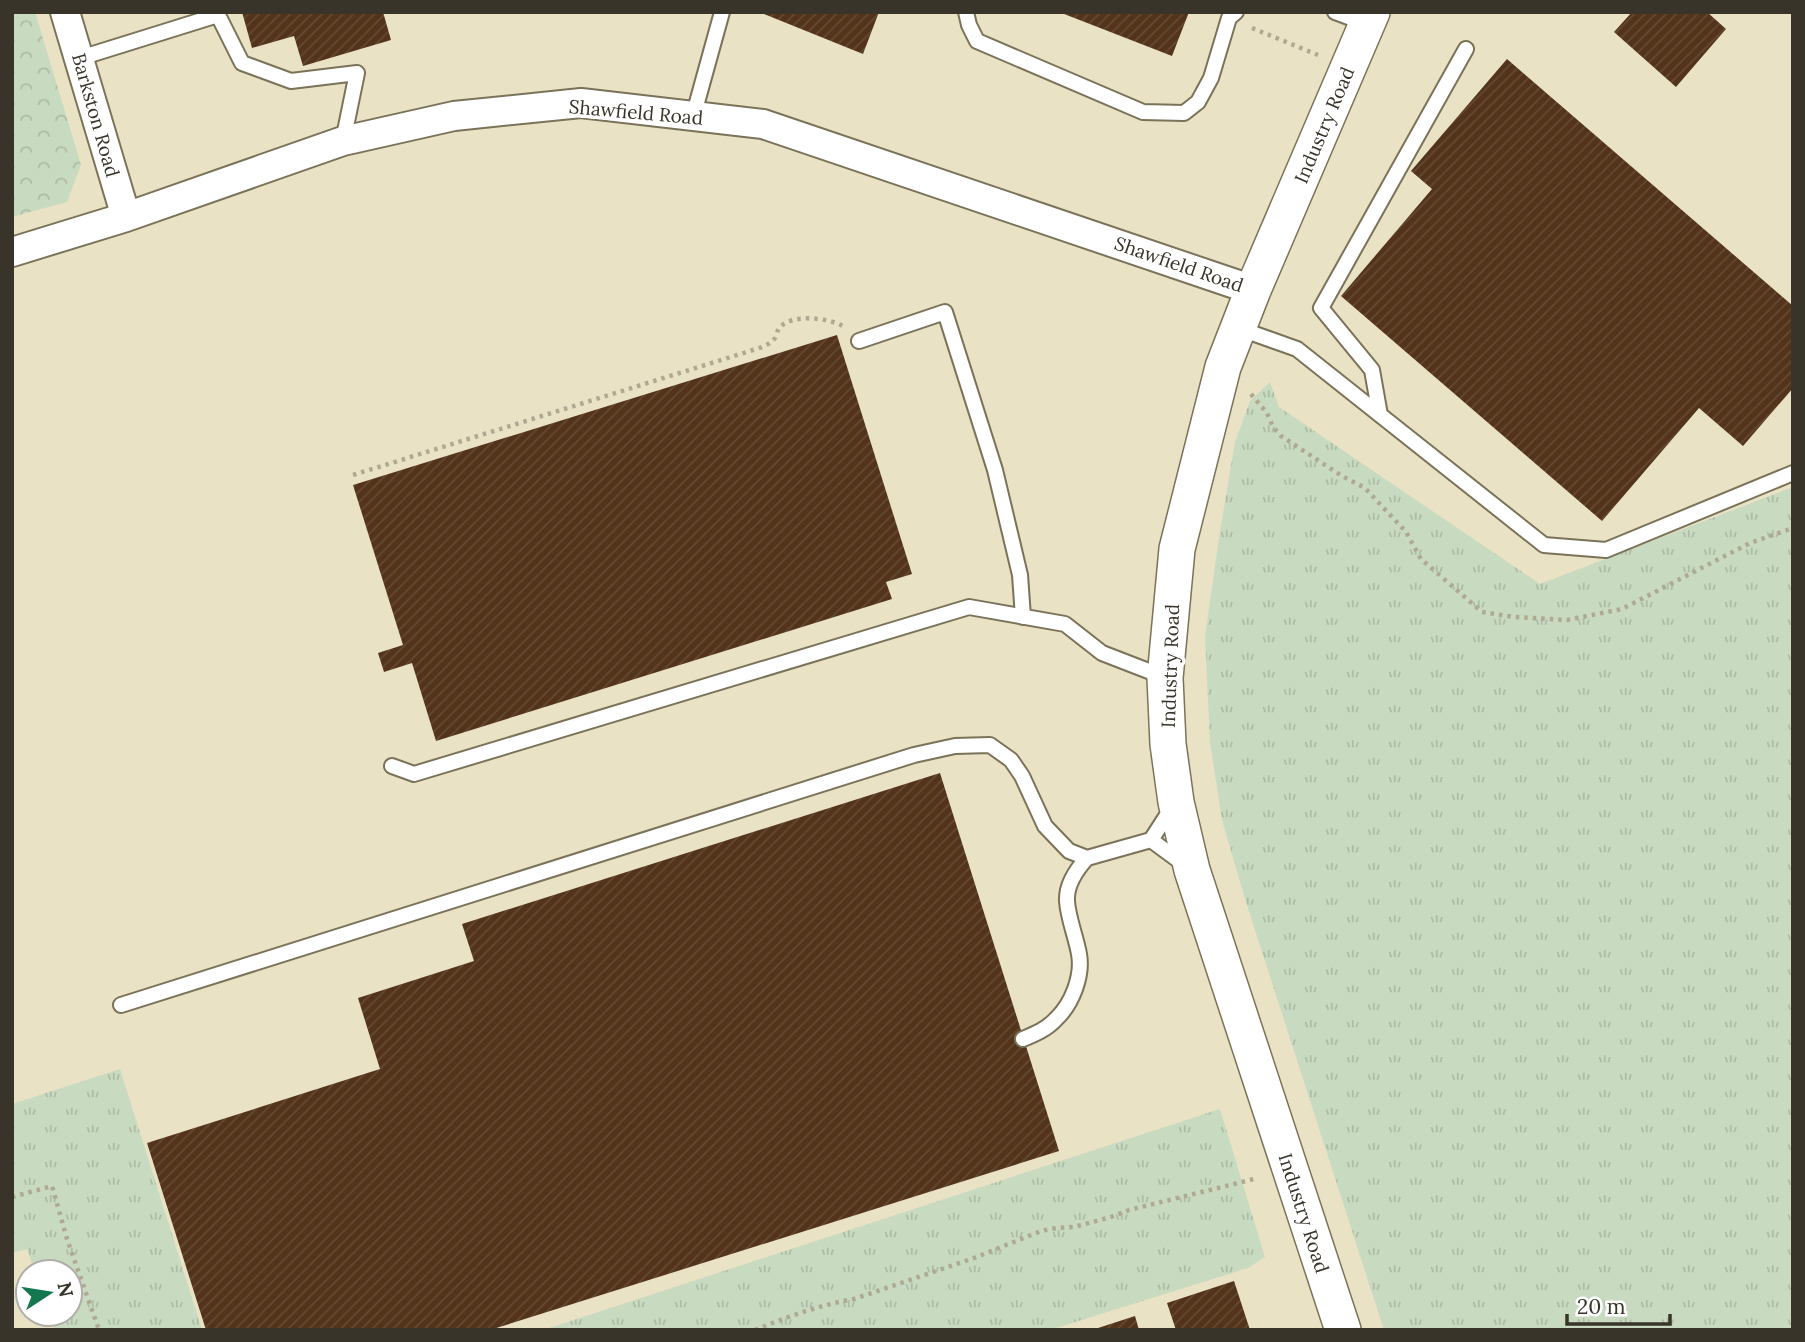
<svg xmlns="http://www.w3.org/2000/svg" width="1805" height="1342" viewBox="0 0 1805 1342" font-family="Lora,serif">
  <defs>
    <pattern id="grass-tufts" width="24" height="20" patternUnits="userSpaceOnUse" patternTransform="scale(1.75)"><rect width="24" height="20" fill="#c8dac0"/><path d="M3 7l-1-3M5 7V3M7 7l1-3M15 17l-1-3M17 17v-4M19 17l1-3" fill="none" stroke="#adbca5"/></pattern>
    <pattern id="forest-crowns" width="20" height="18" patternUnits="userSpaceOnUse" patternTransform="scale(1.75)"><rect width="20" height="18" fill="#c8dac0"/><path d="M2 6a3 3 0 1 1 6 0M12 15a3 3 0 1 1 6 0" fill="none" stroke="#adbca5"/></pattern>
    <pattern id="building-hatch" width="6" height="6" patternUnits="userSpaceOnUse" patternTransform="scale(1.75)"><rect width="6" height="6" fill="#53341a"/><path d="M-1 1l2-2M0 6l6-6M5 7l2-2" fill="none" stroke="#644933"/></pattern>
  </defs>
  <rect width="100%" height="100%" fill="#eae2c5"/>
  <path fill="url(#grass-tufts)" d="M 1270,382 L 1279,407 L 1540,584 L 1793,487 L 1793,1330 L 1384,1330 L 1245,899 L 1222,820 L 1210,742 L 1205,637 L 1219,538 L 1235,442 L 1250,401 Z
    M 120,1069 L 202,1330 L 55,1330 L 49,1314 L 70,1314 L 70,1272 L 35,1272 L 27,1249 L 12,1253 L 12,1104 Z
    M 1220,1109 L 1265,1257 L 1248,1268 L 1050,1330 L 543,1330 Z"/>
  <path fill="url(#forest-crowns)" d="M 12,12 L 35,12 L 81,165 L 67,202 L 12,217 Z"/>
  <path fill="url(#building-hatch)" d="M 242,12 L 383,12 L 391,40 L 303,66 L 294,36 L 252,48 Z
    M 765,12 L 879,12 L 863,54 L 764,14 Z
    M 1059,12 L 1189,12 L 1172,56 Z
    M 1632,12 L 1707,12 L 1726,29 L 1676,87 L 1614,32 Z
    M 1507,59 L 1793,306 L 1793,388 L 1743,446 L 1699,408 L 1602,521 L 1341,296 L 1432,189 L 1411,171 Z
    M 837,335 L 912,574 L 886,582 L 892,599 L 436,741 L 412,663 L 384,672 L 378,653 L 403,645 L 353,485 Z
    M 940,773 L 1059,1151 L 490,1330 L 206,1330 L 147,1143 L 380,1069 L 358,998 L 474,961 L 462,924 Z
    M 1234,1281 L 1250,1330 L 1176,1330 L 1167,1303 Z
    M 1135,1316 L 1139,1330 L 1095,1330 L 1095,1329 Z"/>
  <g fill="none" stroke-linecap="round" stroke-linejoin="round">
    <g stroke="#7a7359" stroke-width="18">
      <path id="service" d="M 966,12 L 969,25 L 977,41 L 1143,112 L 1184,113 L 1198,102 L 1211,78 L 1229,18 L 1236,12
        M 1335,12 L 1367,24
        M 80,58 L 218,15 L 242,63 L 291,81 L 357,73 L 343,141
        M 693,117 L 722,12
        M 1238,328 L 1297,349 L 1544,545 L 1606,550 L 1793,473
        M 859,341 L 945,312 L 995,470 L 1020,575 L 1023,617
        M 1380,415 L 1372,370 L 1321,308 L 1466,49
        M 392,766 L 414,774 L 969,607 L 1065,624 L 1102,653 L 1164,677
        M 1151,840 L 1185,865
        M 121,1005 L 914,755 L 955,746 L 990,745 L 1011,760 L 1022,776 L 1045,826 L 1069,851 L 1087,858 L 1151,840 L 1173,806
        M 1023,1039 C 1035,1034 1047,1029 1056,1019 C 1072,1004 1083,976 1079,954 C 1076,937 1068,918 1067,901 C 1066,884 1077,869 1087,858"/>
    </g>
    <g stroke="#7a7359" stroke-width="32">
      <path id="minor" d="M 65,12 L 126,217
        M 12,252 L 126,217 L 343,141 L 454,116 L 581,103 L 763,124 L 1253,290"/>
    </g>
    <g stroke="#7a7359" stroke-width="38">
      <path id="tertiary" d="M 1343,1330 L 1192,870 L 1176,802 L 1168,744 L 1165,678 L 1177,549 L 1223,367 L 1253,290 L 1372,12"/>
    </g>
    <path stroke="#b0a992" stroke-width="4.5" stroke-dasharray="3.5 5" stroke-linecap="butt" d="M 1252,28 L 1318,55
      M 1251,394 L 1267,413 L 1273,427 L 1281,436 L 1342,476 L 1365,488 L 1406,532 L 1421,559 L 1482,612 L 1514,617 L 1567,620 L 1622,609 L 1750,543 L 1793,528
      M 353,475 L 750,351 C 759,348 769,346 775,338 C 777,335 777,331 779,328 C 792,313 828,318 843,326
      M 12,1197 L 52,1186 L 67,1239 L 99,1330
      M 755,1330 C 787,1317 819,1305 854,1299 L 974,1258 L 1041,1231 L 1056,1228 L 1074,1227 L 1111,1217 L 1129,1210 L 1258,1178"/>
    <use href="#service" stroke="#fff" stroke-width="14"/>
    <use href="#minor" stroke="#fff" stroke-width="28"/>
    <use href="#tertiary" stroke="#fff" stroke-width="35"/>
  </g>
  <g text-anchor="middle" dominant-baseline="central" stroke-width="7" stroke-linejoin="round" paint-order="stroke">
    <g font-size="19" fill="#383429" stroke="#fff">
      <text transform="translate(636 112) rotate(5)">Shawfield Road</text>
      <text transform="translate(96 115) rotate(74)">Barkston Road</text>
      <text transform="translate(1324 125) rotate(-67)">Industry Road</text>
      <text transform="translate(1179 264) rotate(19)">Shawfield Road</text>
      <text transform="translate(1170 666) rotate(-88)">Industry Road</text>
      <text transform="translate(1304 1213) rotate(72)">Industry Road</text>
    </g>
  </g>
  <rect width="1805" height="1342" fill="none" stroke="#383429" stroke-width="28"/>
  <g transform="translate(49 1293) rotate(78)"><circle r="33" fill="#ffffff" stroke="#afaea9" stroke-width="2"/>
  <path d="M0-5L12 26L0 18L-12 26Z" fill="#137850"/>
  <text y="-10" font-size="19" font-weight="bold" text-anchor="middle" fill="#383429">N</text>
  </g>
  <path d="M1567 1314v10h103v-10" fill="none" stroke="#383429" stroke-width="3.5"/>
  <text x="1577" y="1314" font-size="21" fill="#383429" stroke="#ffffff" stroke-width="5" paint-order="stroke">20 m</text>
</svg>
